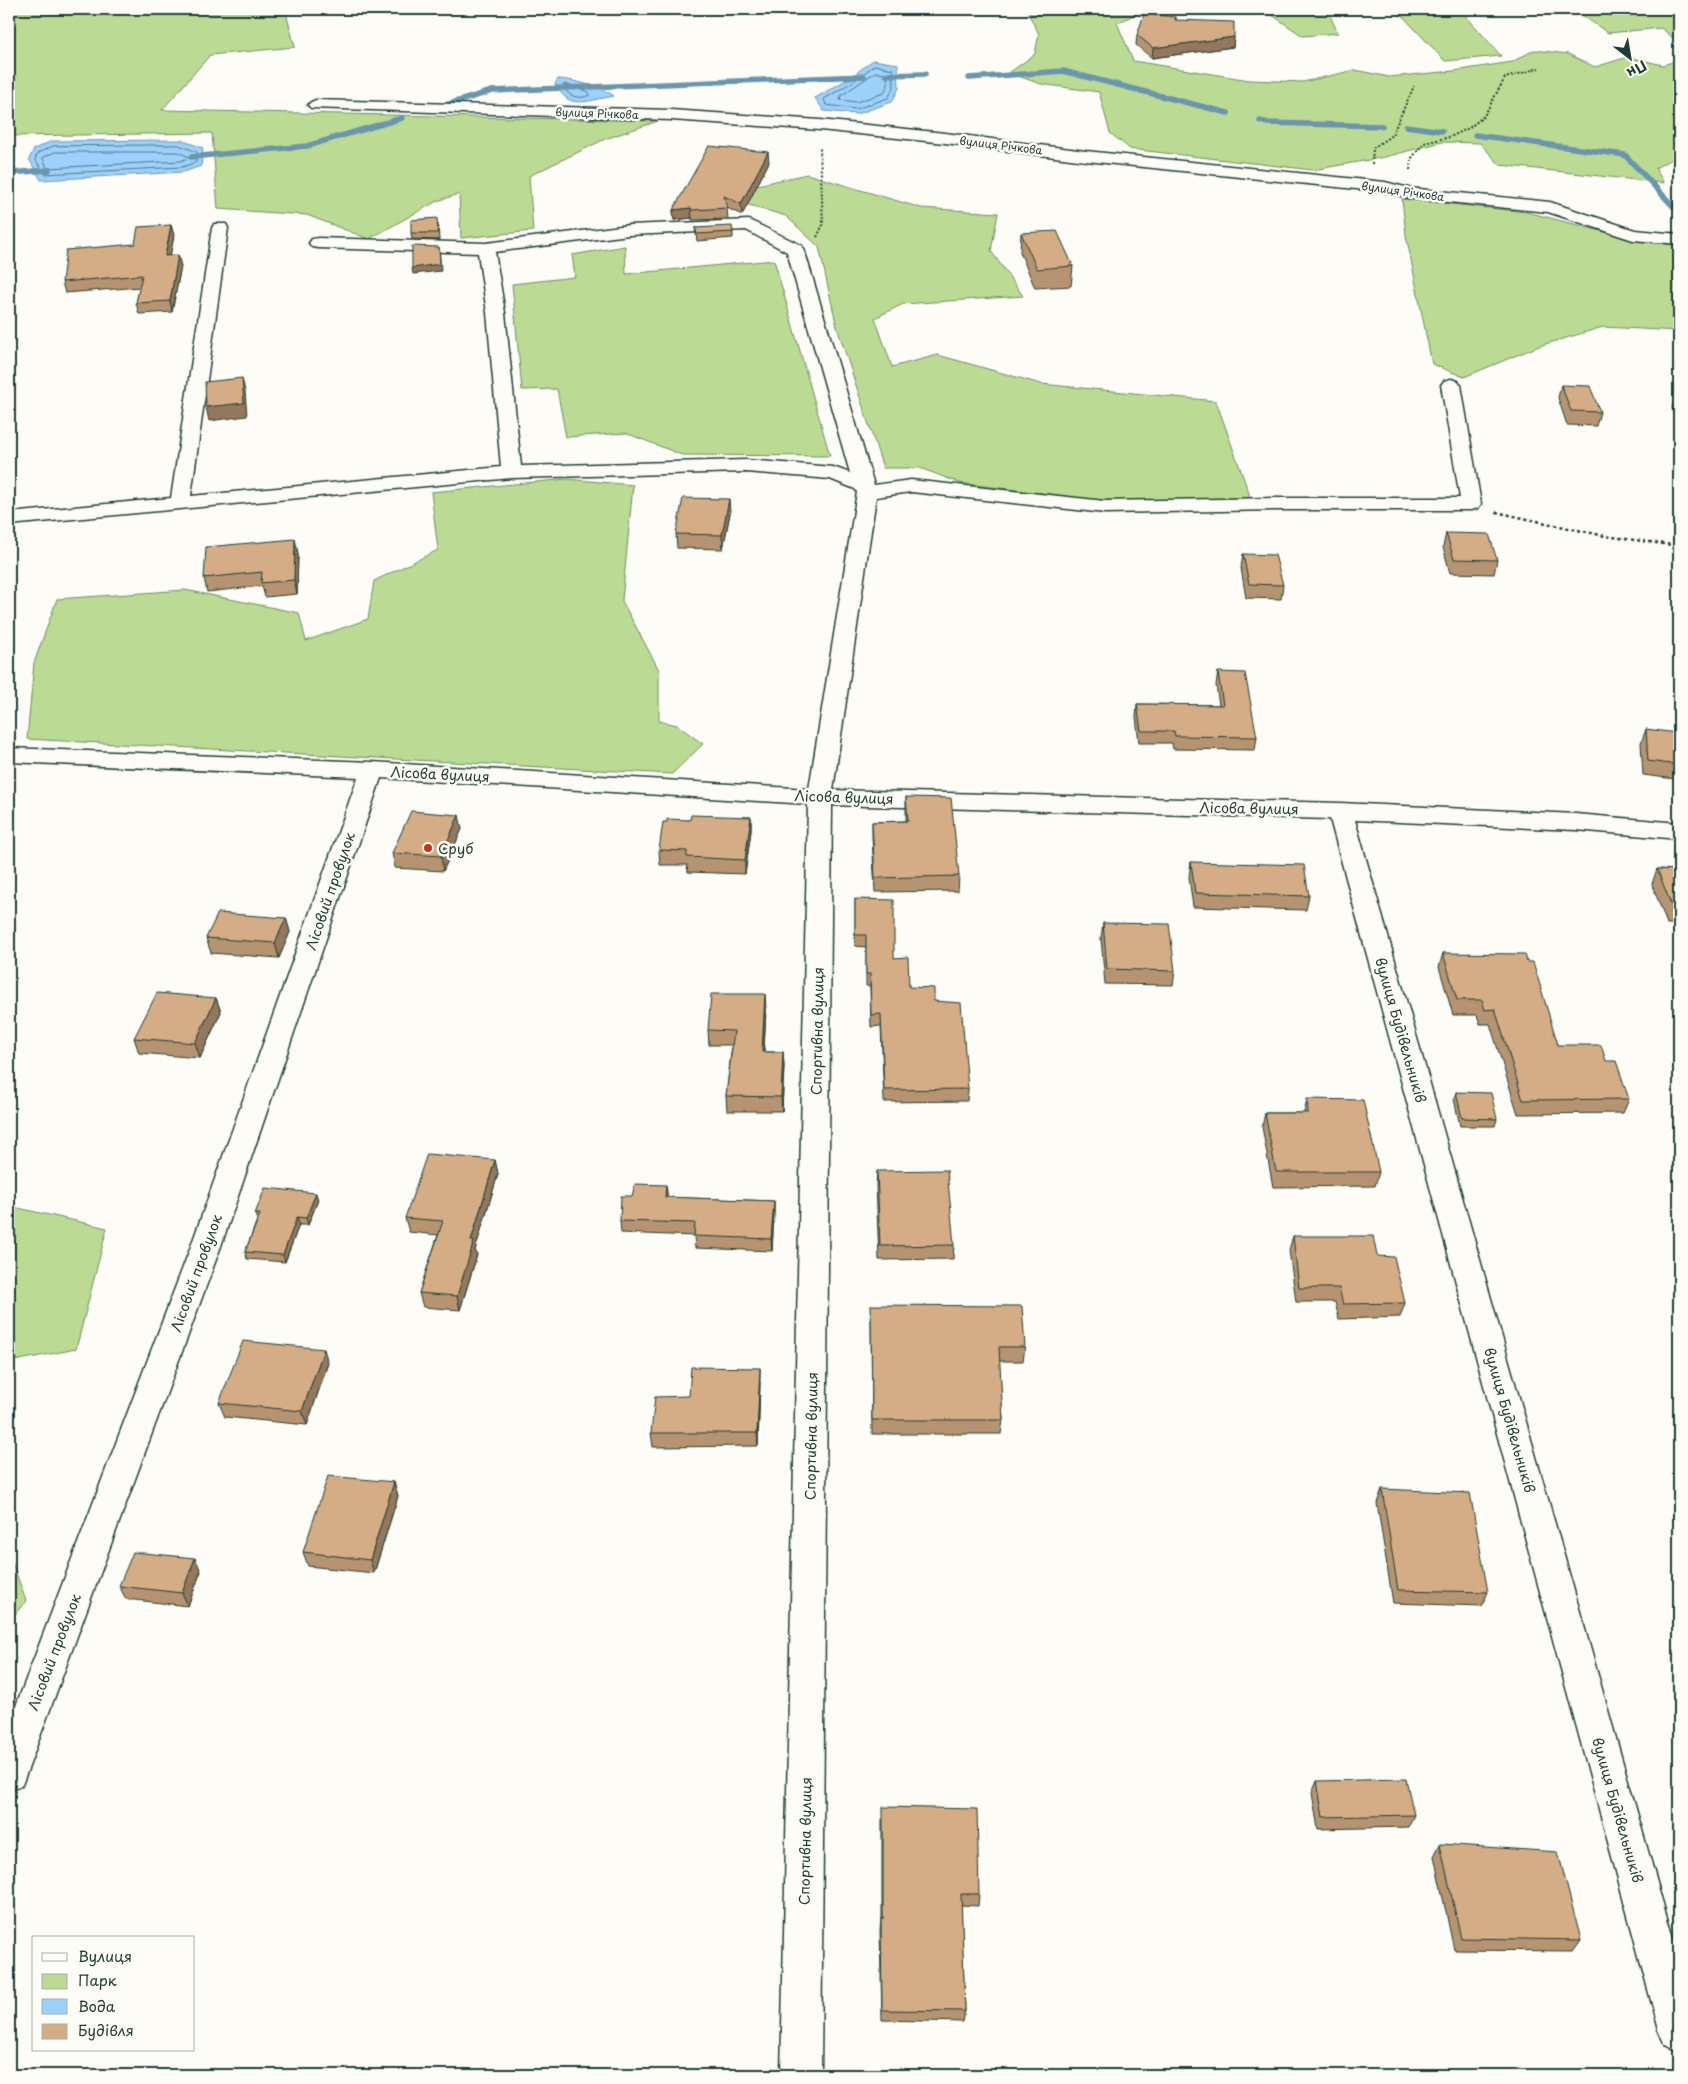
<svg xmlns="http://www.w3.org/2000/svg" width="1688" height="2084" viewBox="0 0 1688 2084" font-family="'Playpen Sans',sans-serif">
  <rect width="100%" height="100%" fill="#fdfcf7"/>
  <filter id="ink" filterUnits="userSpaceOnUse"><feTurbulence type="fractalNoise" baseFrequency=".02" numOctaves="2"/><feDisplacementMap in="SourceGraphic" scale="10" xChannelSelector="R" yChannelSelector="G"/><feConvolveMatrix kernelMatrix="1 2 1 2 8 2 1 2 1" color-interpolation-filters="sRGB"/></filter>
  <g filter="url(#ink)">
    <path fill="#bbdb94" stroke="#6d8c64" d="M 9,9 L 285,9 L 295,47 L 210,55 L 162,110 L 658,121 L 605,139 L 529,176 L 533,231 L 461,238 L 459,194 L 437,201 L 369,239 L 307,215 L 218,209 L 212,133 L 9,136 Z
      M 1036,9 L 1147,9 L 1117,23 L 1133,61 L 1249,80 L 1303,82 L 1355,70 L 1389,77 L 1454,71 L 1512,62 L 1534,50 L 1568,54 L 1595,67 L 1628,57 L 1663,65 L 1679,60 L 1679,155 L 1655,168 L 1664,183 L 1500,165 L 1480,143 L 1442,142 L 1385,157 L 1313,170 L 1130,149 L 1110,133 L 1099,92 L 1041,84 L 1009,73 L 1035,54 L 1039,34 L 1028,13 Z
      M 1263,9 L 1327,9 L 1338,33 L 1303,36 Z
      M 1396,9 L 1460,9 L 1501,56 L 1445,61 Z
      M 1573,9 L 1679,9 L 1679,43 L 1661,28 L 1608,33 Z
      M 807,174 L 921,208 L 998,213 L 991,251 L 1023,296 L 903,304 L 875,318 L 892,367 L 938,355 L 1041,384 L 1216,401 L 1251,499 L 1145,506 L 960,483 L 920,468 L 883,468 L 837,327 L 819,247 L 786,216 L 729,199 L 749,187 Z
      M 1402,199 L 1527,212 L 1624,237 L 1679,246 L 1679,331 L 1603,327 L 1539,346 L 1464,377 L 1432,364 L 1406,235 Z
      M 625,246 L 626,274 L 774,260 L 830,456 L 682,455 L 626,433 L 566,437 L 557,389 L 522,390 L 512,284 L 575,277 L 572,255 Z
      M 567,479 L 633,485 L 622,601 L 659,670 L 659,721 L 677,725 L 703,744 L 672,774 L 27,739 L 34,663 L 57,599 L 185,590 L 299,613 L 306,641 L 368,619 L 374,581 L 438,550 L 431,492 Z
      M 9,1206 L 107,1228 L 76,1349 L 9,1362 Z
      M 9,1553 L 26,1601 L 9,1621 Z"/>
    <path fill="#9dd0fb" stroke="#6b95ab" d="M 873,60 L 898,64 L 899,88 L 892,102 L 857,114 L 824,111 L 815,98 L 851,77 Z
      M 558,79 C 571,79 605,88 614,96 C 607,98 600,98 594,100 C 574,104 566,103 555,84 Z
      M 181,140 L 203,148 L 201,166 L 184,172 L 41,180 L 29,159 L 34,149 L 52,141 Z"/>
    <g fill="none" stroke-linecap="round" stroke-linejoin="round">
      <path stroke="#517884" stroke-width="1" d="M 875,65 L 893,69 L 894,87 L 888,98 L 856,109 L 826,105 L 824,99 L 854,81 Z
        M 876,72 L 887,75 L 888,85 L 884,93 L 856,102 L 840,100 L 841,96 Z
        M 565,84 L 589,92 L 590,95 C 579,100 569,97 563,87 Z
        M 179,145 L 197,152 L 196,162 L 182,167 L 45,174 L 35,159 L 38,153 L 53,146 Z
        M 55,152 L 178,152 L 189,157 L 181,161 L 47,168 L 43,158 Z"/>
      <path stroke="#6b95ab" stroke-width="5.5" d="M 886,75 L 925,74
        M 969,78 L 1063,71 L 1228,113
        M 439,107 L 492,91 L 864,76
        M 1260,121 L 1268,123 L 1382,126
        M 1406,126 L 1442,131
        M 1475,135 L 1625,155 L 1674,207 L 1679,208
        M 191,157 L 307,146 L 402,118
        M 9,173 L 49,170"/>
      <g stroke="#1f3d34" stroke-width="3">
        <path id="minor" d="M 316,100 L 671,110 L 820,120 L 945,133 L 1086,151 L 1385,182 L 1409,188 L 1550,202 L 1635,230 L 1679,234 L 1679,244 L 1633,240 L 1548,212 L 1409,198 L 1385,192 L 1086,161 L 945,143 L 820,130 L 671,120 L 311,108 L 308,105 L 311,102 Z
          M 749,220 L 801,245 L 804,249 L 874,485 L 911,480 L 1105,501 L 1277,498 L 1460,498 L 1441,385 L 1444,381 L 1451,379 L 1458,381 L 1461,385 L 1481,504 L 1478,508 L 1471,510 L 1277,510 L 1105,513 L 911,492 L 876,497 L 833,790 L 1340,803 L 1576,814 L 1679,823 L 1679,839 L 1576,830 L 1355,820 L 1679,1960 L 1679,2050 L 1665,2044 L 1659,2030 L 1330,819 L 832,805 L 821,2075 L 781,2075 L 808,804 L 381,778 L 221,1246 L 27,1772 L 22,1785 L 9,1790 L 9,1724 L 191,1246 L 358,777 L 9,762 L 9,748 L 372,762 L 809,789 L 857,492 L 855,489 L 830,479 L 746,472 L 512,478 L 9,525 L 9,513 L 171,498 L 212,228 L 214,224 L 226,224 L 228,228 L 191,496 L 501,467 L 487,313 L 478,253 L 318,248 L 312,247 L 309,243 L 312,239 L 318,238 L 486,243 L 629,225 ZM 746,230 L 787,252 L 850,473 L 833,467 L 746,460 L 521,466 L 505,313 L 495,252 L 629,235 Z"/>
      </g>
      <path stroke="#1f3d34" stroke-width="2" stroke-dasharray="2 2" stroke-linecap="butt" d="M 1523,9 L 1525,11
        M 1372,164 L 1373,148 L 1392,135 L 1414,86
        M 1410,170 L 1411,159 L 1424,143 L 1450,137 L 1469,128 L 1484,116 L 1505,78 L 1539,68
        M 817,237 L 823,225 L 820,148"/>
      <path stroke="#1f3d34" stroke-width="2.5" stroke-dasharray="3 3" stroke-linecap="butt" d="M 1496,512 L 1605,536 L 1679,546"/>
      <path stroke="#1f3d34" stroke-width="3" stroke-dasharray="4 4" stroke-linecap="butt" d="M 9,788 L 12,778"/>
      <use href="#minor" fill="#fdfcf7" fill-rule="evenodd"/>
    </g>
    <path fill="#b69472" stroke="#1f3d34" d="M 1176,17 L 1176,20 L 1234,37 L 1233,47 L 1152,58 L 1136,45 L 1137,35 Z
      M 769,162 L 742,215 L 727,208 L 728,219 L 692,220 L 692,218 L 674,220 L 673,210 Z
      M 438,224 L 439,240 L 412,239 L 411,233 Z
      M 171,225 L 174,236 L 170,255 L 181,266 L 172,312 L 139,314 L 136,303 L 140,287 L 65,293 L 62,282 Z
      M 695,228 L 733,232 L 733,238 L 697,241 L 696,234 Z
      M 1021,233 L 1073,266 L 1071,286 L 1035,288 L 1020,252 Z
      M 1561,385 L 1600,412 L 1596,426 L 1567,425 L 1558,398 Z
      M 1676,393 L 1679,394 L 1679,434 L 1678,433 L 1672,407 Z
      M 730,513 L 723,549 L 677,548 L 676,534 Z
      M 1446,533 L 1497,560 L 1494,574 L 1450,573 L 1443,547 Z
      M 298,553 L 297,594 L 265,597 L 262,586 L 207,592 L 204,578 Z
      M 1243,554 L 1283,585 L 1281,599 L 1246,598 L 1241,568 Z
      M 1218,672 L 1257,737 L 1255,750 L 1173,749 L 1172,743 L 1139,743 L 1136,717 L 1137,704 L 1219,705 L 1216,685 Z
      M 1646,729 L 1679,754 L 1679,768 L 1675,779 L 1643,775 L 1641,743 Z
      M 906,797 L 959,876 L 958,891 L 875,892 L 872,836 L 872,822 L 906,821 Z
      M 751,817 L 751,831 L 745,874 L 688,872 L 687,865 L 660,865 L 659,850 L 667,822 L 690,820 Z
      M 462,829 L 443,871 L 395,868 L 392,853 Z
      M 1191,862 L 1309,896 L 1306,910 L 1193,907 L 1189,877 Z
      M 1657,869 L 1679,870 L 1679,924 L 1667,924 L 1652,884 Z
      M 855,899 L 894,958 L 909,987 L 934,1001 L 968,1089 L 967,1101 L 884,1102 L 881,1026 L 871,1027 L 870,986 L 866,986 L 866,947 L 855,946 Z
      M 286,918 L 290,932 L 279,958 L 211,953 L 206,938 Z
      M 1103,923 L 1175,971 L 1173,985 L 1105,984 L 1101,938 Z
      M 1443,953 L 1527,962 L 1558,1045 L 1606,1061 L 1629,1099 L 1623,1113 L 1518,1114 L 1490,1024 L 1480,1024 L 1477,1015 L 1453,1015 L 1439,967 Z
      M 216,998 L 221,1012 L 200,1058 L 139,1053 L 134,1038 Z
      M 766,1009 L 764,1052 L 783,1052 L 784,1066 L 782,1111 L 727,1111 L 726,1096 L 732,1045 L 709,1045 L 708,1030 Z
      M 1456,1092 L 1497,1119 L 1495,1126 L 1460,1126 L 1454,1099 Z
      M 1307,1099 L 1379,1172 L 1375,1186 L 1273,1187 L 1262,1127 L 1265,1113 L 1304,1113 Z
      M 495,1160 L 498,1174 L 475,1250 L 477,1255 L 460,1310 L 423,1307 L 419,1293 L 438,1235 L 409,1232 L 405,1218 Z
      M 877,1171 L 954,1245 L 953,1259 L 879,1260 L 876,1185 Z
      M 632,1196 L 774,1201 L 774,1213 L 772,1251 L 695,1248 L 694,1236 L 621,1233 L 620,1221 Z
      M 318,1200 L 308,1225 L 299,1225 L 285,1262 L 247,1259 L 245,1252 L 257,1220 L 255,1214 Z
      M 1293,1236 L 1377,1256 L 1405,1303 L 1400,1317 L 1339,1319 L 1335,1302 L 1296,1302 L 1289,1250 Z
      M 871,1319 L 1025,1347 L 1023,1361 L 999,1361 L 1003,1420 L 1001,1434 L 872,1434 Z
      M 328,1363 L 307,1425 L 225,1417 L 219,1403 Z
      M 760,1382 L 758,1446 L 653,1447 L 651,1433 L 689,1396 Z
      M 394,1482 L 398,1496 L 374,1573 L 308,1566 L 303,1552 Z
      M 1382,1489 L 1488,1592 L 1482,1606 L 1393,1603 L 1377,1503 Z
      M 201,1571 L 188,1606 L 126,1599 L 119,1586 Z
      M 1317,1781 L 1414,1815 L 1408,1827 L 1318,1829 L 1312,1793 Z
      M 882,1819 L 979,1894 L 978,1906 L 961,1905 L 965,2011 L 963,2022 L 882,2020 L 880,1930 L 881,1919 L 882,1919 Z
      M 1440,1844 L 1581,1940 L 1573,1951 L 1454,1950 L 1434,1856 Z"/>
    <path fill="#94785d" stroke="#1f3d34" d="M 1234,37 L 1233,47 L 1152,58 L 1153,48 Z
      M 768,152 L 769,162 L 742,215 L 741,204 Z
      M 691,208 L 692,218 L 674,220 L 673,210 Z
      M 171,225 L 174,236 L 168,267 L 165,256 Z
      M 439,247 L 441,271 L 413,274 L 412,268 Z
      M 178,255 L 181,266 L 172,312 L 170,301 Z
      M 242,378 L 245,391 L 247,416 L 209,421 L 206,407 Z
      M 729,499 L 730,513 L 723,549 L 722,535 Z
      M 295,539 L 298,553 L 297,594 L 294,580 Z
      M 459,815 L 462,829 L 443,871 L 441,856 Z
      M 751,817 L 751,831 L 745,874 L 745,860 Z
      M 286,918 L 290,932 L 279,958 L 275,943 Z
      M 765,994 L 766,1009 L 763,1066 L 762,1052 Z
      M 216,998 L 221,1012 L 200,1058 L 195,1043 Z
      M 783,1052 L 784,1066 L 782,1111 L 781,1097 Z
      M 495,1160 L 498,1174 L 475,1250 L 477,1255 L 460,1310 L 457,1296 L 471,1241 Z
      M 666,1185 L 668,1198 L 665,1197 Z
      M 316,1193 L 318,1200 L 308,1225 L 306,1218 Z
      M 774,1201 L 774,1213 L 772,1251 L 771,1239 Z
      M 297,1217 L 299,1225 L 285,1262 L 283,1255 Z
      M 324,1349 L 328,1363 L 307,1425 L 302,1411 Z
      M 760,1368 L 760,1382 L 758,1446 L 757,1433 Z
      M 394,1482 L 398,1496 L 374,1573 L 370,1560 Z
      M 195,1558 L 201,1571 L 188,1606 L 182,1593 Z"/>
    <path fill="#d4ac85" stroke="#1f3d34" d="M 1144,14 L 1176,17 L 1175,20 L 1234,22 L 1234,37 L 1153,48 L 1137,35 Z
      M 709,146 L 768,152 L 741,204 L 724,196 L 728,208 L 692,210 L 691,208 L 673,210 Z
      M 437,218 L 438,233 L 411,233 L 411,220 Z
      M 171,225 L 165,256 L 178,255 L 170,301 L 136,303 L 142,275 L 62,282 L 66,250 L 135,244 L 138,227 Z
      M 732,226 L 733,232 L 697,234 L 695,228 Z
      M 1057,231 L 1073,266 L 1037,269 L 1021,233 Z
      M 412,246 L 439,247 L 440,264 L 412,268 Z
      M 242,378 L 244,403 L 206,407 L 205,382 Z
      M 1561,385 L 1590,386 L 1600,412 L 1571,411 Z
      M 1676,393 L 1679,394 L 1679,406 Z
      M 683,498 L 729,499 L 722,535 L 676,534 Z
      M 1446,533 L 1489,534 L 1497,560 L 1454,559 Z
      M 295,539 L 294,580 L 261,583 L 262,572 L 204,578 L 206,547 Z
      M 1243,554 L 1275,555 L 1283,585 L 1249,584 Z
      M 1218,672 L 1245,673 L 1257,737 L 1175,736 L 1174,731 L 1141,731 L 1137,704 L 1223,705 Z
      M 1646,729 L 1677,733 L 1679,754 L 1679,765 L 1648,761 Z
      M 906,797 L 951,798 L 959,876 L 875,878 L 872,822 L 908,821 Z
      M 411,811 L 459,815 L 441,856 L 392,853 Z
      M 691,815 L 751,817 L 745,860 L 687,857 L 687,851 L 659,850 L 663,822 L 667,822 L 667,819 L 690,820 Z
      M 1191,862 L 1304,865 L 1309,896 L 1195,893 Z
      M 1657,869 L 1679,870 L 1679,910 L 1673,909 Z
      M 855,899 L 894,900 L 894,958 L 908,957 L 909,987 L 934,988 L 934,1001 L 961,1003 L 968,1089 L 884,1090 L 881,1014 L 871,1015 L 870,974 L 866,974 L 866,935 L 855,935 Z
      M 218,913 L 286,918 L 275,943 L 206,938 Z
      M 1103,923 L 1169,924 L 1175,971 L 1107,969 Z
      M 1443,953 L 1525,954 L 1527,962 L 1533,962 L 1558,1045 L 1601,1045 L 1606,1061 L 1616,1061 L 1629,1099 L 1523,1100 L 1495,1009 L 1485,1010 L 1482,1000 L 1457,1000 Z
      M 157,993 L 216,998 L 195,1043 L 134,1038 Z
      M 711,994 L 765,994 L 762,1052 L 783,1052 L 781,1097 L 726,1096 L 734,1031 L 708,1030 Z
      M 1456,1092 L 1491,1093 L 1497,1119 L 1462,1118 Z
      M 1307,1099 L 1363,1100 L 1379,1172 L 1276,1172 L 1265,1113 L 1308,1113 Z
      M 427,1154 L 495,1160 L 471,1241 L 474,1241 L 457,1296 L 419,1293 L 443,1221 L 405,1218 Z
      M 947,1170 L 954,1245 L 880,1246 L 877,1171 Z
      M 635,1184 L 666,1185 L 665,1197 L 774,1201 L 771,1239 L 694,1236 L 695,1223 L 620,1221 L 621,1196 L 632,1196 Z
      M 265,1188 L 316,1193 L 306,1218 L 297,1217 L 283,1255 L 245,1252 L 260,1214 L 255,1214 Z
      M 1293,1236 L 1373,1236 L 1377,1256 L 1394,1257 L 1405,1303 L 1343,1304 L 1339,1288 L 1299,1288 Z
      M 871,1305 L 1022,1306 L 1025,1347 L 999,1347 L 1003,1420 L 872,1420 Z
      M 243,1341 L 324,1349 L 302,1411 L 219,1403 Z
      M 691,1367 L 760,1368 L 757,1433 L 651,1433 L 655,1397 L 689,1396 Z
      M 328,1476 L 394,1482 L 370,1560 L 303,1552 Z
      M 1382,1489 L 1470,1493 L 1488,1592 L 1398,1590 Z
      M 133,1552 L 195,1558 L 182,1593 L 119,1586 Z
      M 1406,1779 L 1414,1815 L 1323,1817 L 1317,1781 Z
      M 883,1807 L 977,1809 L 979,1894 L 961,1894 L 965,2011 L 882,2010 L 881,1919 L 883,1919 Z
      M 1440,1844 L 1558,1852 L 1581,1940 L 1461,1938 Z"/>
  </g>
  <circle fill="#c8321e" stroke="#fdfcf7" stroke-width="2" cx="428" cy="848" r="5"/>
  <g text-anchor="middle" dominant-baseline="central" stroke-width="5" stroke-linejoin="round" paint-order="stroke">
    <g font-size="11" fill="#1f3d34" stroke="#fdfcf7">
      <text transform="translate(597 113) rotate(2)">вулиця Річкова</text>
      <text transform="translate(1001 145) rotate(7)">вулиця Річкова</text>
      <text transform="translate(1403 191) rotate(8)">вулиця Річкова</text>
    </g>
    <g font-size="14" fill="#1f3d34" stroke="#fdfcf7">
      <text transform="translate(440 774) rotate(3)">Лісова вулиця</text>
      <text transform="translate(844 797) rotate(2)">Лісова вулиця</text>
      <text transform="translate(1249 808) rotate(1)">Лісова вулиця</text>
      <text transform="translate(330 891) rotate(-71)">Лісовий провулок</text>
      <text transform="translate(1401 1030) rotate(74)">вулиця Будівельників</text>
      <text transform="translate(817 1031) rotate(-89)">Спортивна вулиця</text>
      <text transform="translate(196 1273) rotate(-70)">Лісовий провулок</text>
      <text transform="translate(1510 1420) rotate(74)">вулиця Будівельників</text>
      <text transform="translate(811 1436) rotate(-89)">Спортивна вулиця</text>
      <text transform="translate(54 1652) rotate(-69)">Лісовий провулок</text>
      <text transform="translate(1618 1810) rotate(74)">вулиця Будівельників</text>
      <text transform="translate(805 1841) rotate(-89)">Спортивна вулиця</text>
    </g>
    <g font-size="14" fill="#1f3d34" stroke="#fdfcf7" text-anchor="start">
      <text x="438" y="848">Сруб</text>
    </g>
  </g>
  <rect width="1688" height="2084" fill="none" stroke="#fdfcf7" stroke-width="30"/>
  <rect x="15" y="15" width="1658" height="2054" fill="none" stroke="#1f3d34" stroke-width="2" filter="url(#ink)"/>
  <rect x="32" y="1936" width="162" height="115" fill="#fdfcf7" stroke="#a4b0a9"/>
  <rect x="42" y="1953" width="25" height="8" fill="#fdfcf7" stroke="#a4b0a9"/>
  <text x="78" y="1962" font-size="15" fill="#1f3d34">Вулиця</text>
  <rect x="42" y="1974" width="25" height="15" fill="#bbdb94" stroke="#a4b0a9"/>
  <text x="78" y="1986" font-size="15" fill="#1f3d34">Парк</text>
  <rect x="42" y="1999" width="25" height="15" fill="#9dd0fb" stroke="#a4b0a9"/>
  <text x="78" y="2012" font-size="15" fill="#1f3d34">Вода</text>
  <rect x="42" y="2024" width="25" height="15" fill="#d4ac85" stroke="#a4b0a9"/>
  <text x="78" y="2036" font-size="15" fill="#1f3d34">Будівля</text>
  <g transform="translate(1630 58) rotate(149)" stroke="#fdfcf7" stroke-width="4" paint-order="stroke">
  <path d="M0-4L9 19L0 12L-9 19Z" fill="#1f3d34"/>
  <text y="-8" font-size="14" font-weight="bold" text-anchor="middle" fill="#1f3d34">Пн</text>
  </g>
</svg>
